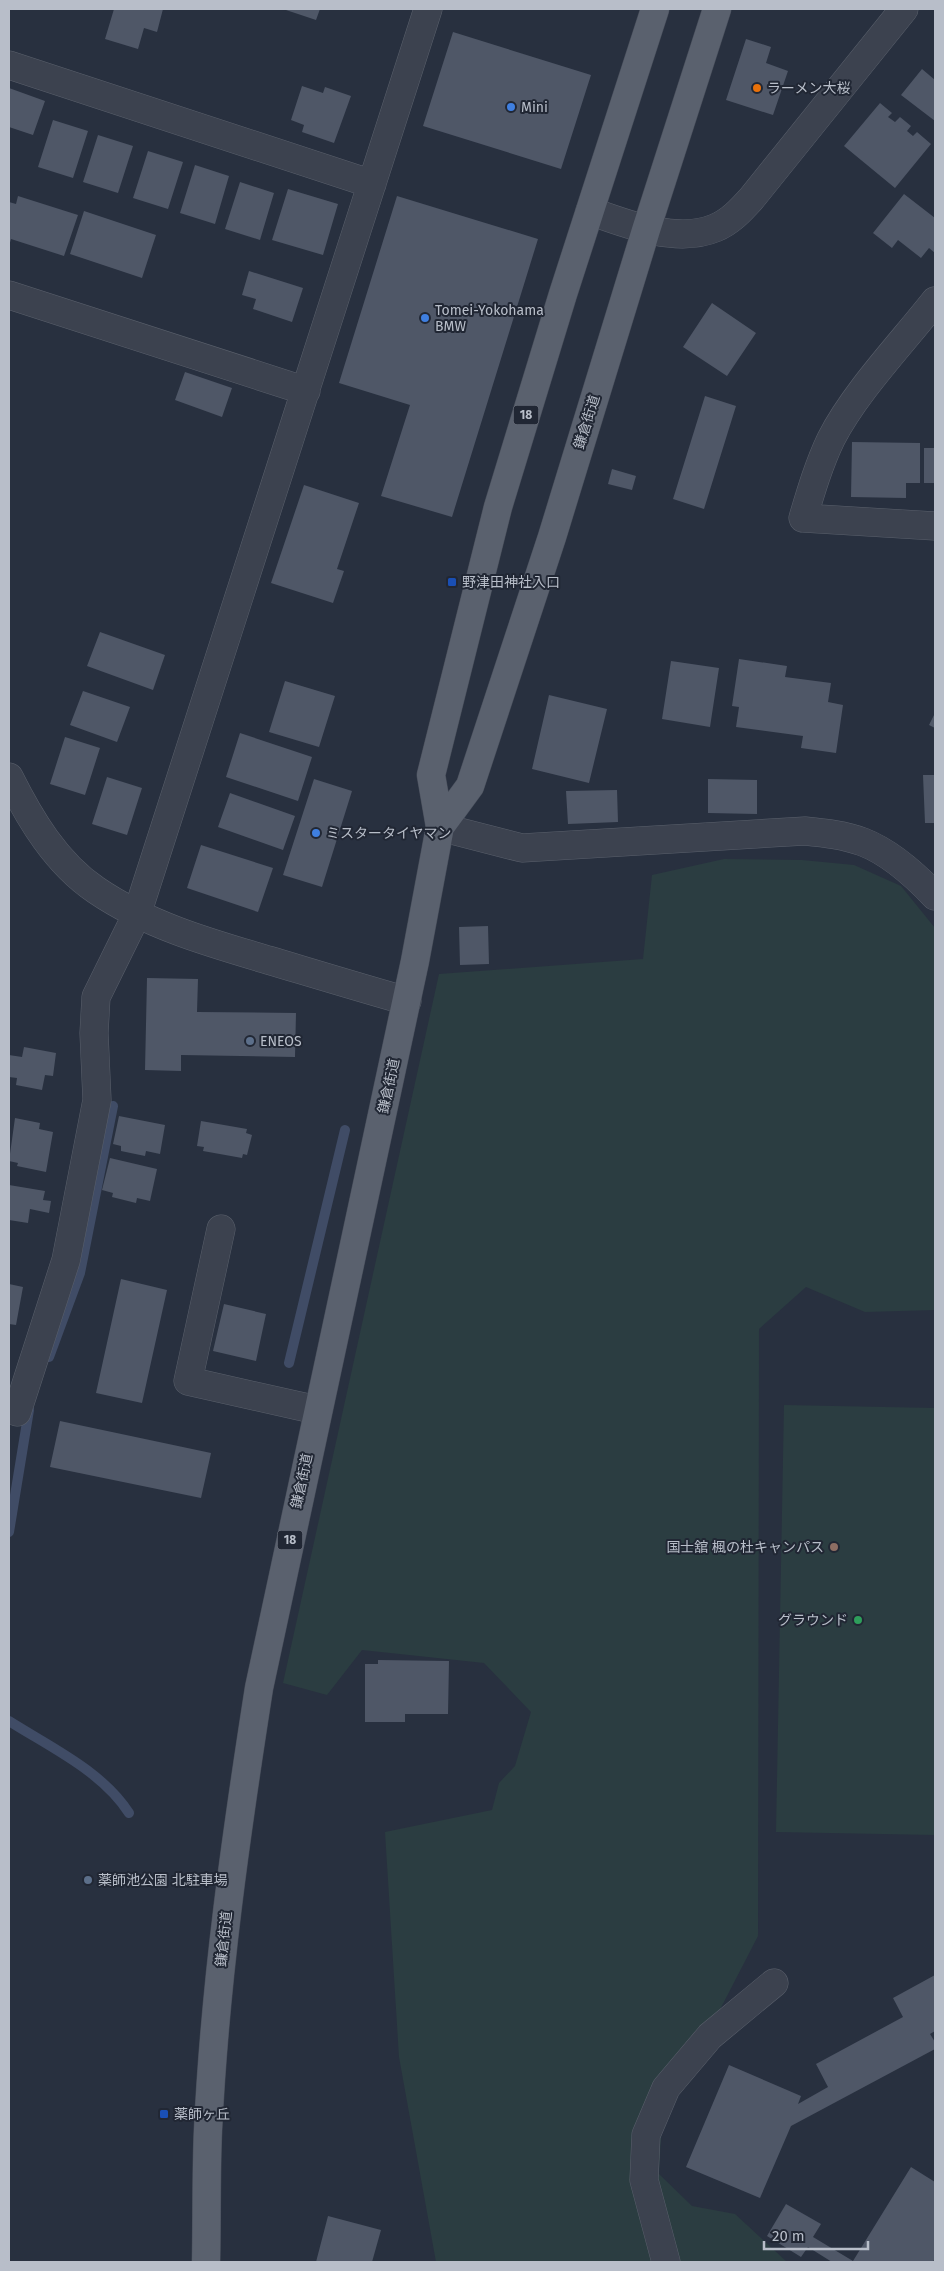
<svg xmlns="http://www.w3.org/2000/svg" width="944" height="2271" viewBox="0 0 944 2271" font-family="'Fira Sans','Noto Sans JP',sans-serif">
  <rect width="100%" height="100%" fill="#28303f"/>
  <path fill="#2b3d41" d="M 724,859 L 802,860 L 854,865 L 901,886 L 935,928 L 935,1310 L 865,1312 L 806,1287 L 759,1329 L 758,1936 L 680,2087 L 661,2136 L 659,2174 L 692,2206 L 735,2214 L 787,2262 L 436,2262 L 399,2057 L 385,1832 L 492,1810 L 499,1783 L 515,1766 L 531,1712 L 484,1663 L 362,1650 L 327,1695 L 283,1683 L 439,974 L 643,959 L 652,875 Z
    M 784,1405 L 935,1408 L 935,1835 L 776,1832 Z"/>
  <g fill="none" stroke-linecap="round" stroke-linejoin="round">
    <path stroke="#404c66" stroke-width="10" d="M 49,1357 L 80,1273 L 113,1106
      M 289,1363 L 345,1130
      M 9,1532 L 29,1410
      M 9,1721 C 50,1747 102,1771 129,1813"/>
  </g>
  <path fill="#4f5767" d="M 114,9 L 163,9 L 157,32 L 144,28 L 138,49 L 105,39 Z
    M 283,9 L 320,9 L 316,20 Z
    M 453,32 L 591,75 L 561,169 L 423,126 Z
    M 746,39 L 771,47 L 766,63 L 788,71 L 773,115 L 726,100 Z
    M 922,69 L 935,80 L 935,121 L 901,95 Z
    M 302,86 L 323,93 L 325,87 L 351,96 L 334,143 L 302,132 L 304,125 L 291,120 Z
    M 9,88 L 45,101 L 33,135 L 9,127 Z
    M 880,103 L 892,113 L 888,117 L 895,122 L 900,117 L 911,126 L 907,131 L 913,136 L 917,132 L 931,144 L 895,188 L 844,146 Z
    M 53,120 L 88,131 L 73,178 L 38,167 Z
    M 98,135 L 133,146 L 118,193 L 83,182 Z
    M 148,151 L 183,162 L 168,209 L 133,198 Z
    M 195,165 L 229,176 L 215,224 L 180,213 Z
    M 240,182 L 274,193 L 260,240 L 225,229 Z
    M 288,189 L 338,204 L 323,255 L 272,240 Z
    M 904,194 L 935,218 L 935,253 L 929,248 L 921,258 L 898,240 L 892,248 L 873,233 Z
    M 18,196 L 78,215 L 64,256 L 11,239 L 9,246 L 9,202 L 16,204 Z
    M 397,196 L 538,239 L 452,517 L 381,496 L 410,405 L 339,383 Z
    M 84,211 L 156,235 L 142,278 L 70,254 Z
    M 249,271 L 303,288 L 292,322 L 253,309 L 256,299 L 242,295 Z
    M 712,303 L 756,333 L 727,376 L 683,347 Z
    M 185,372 L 232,388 L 222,417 L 175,400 Z
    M 705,396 L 736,406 L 704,509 L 673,499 Z
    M 852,442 L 920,443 L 920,483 L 906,483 L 906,498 L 851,497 Z
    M 924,448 L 935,448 L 935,483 L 924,483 Z
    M 612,469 L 636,476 L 632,490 L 608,484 Z
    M 304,485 L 359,503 L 337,569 L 344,571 L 333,603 L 271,583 Z
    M 100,632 L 165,655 L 153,690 L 87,666 Z
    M 739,659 L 787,666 L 785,677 L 831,683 L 828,702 L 843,705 L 836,753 L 801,748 L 803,736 L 736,727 L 739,707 L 732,706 Z
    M 671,661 L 719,668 L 710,727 L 662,719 Z
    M 285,681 L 335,696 L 319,747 L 269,732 Z
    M 83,691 L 130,707 L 117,742 L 70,725 Z
    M 549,695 L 607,709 L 589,783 L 532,769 Z
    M 935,713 L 935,728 L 929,725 Z
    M 240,733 L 312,757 L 298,801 L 226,777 Z
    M 65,737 L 100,748 L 85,795 L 50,784 Z
    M 923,775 L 935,775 L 935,823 L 925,823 Z
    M 107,777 L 142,788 L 127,835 L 92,824 Z
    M 314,779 L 352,791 L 322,887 L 283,875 Z
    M 708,779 L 757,780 L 757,814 L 708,813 Z
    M 617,790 L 618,822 L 568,824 L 566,791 Z
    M 230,793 L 295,816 L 283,850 L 218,827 Z
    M 201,845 L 273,868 L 258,912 L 187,888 Z
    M 488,926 L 489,964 L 460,965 L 459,927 Z
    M 147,978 L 198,979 L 197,1012 L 296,1013 L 295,1057 L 181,1055 L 181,1071 L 145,1070 Z
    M 24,1047 L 56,1053 L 53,1076 L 45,1075 L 42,1090 L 16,1085 L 17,1078 L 9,1077 L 9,1055 L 22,1057 Z
    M 119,1116 L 165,1125 L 160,1154 L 146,1151 L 145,1156 L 121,1151 L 121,1146 L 113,1144 Z
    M 15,1118 L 40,1123 L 39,1129 L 53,1132 L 46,1172 L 17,1166 L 18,1163 L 9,1161 Z
    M 201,1121 L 247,1129 L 246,1133 L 252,1135 L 247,1155 L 243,1154 L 242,1158 L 203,1151 L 204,1147 L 197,1146 Z
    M 110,1158 L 157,1169 L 150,1201 L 137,1198 L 136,1203 L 112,1197 L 113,1193 L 102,1190 Z
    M 9,1185 L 45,1191 L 43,1200 L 51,1201 L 49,1213 L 30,1209 L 28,1223 L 9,1220 Z
    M 121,1279 L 167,1290 L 142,1403 L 96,1393 Z
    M 9,1284 L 23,1287 L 16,1325 L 9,1324 Z
    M 224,1304 L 266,1314 L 256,1361 L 213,1351 Z
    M 60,1421 L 211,1453 L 201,1498 L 50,1467 Z
    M 378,1660 L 449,1661 L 448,1714 L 405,1714 L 405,1722 L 365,1722 L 365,1664 L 378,1664 Z
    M 935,1975 L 935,2031 L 930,2034 L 935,2042 L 935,2049 L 791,2126 L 760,2198 L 686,2167 L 729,2065 L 801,2096 L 798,2104 L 828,2087 L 816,2064 L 903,2017 L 893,1998 Z
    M 911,2167 L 935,2182 L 935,2258 L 933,2262 L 832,2262 L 808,2247 L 801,2257 L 767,2236 L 786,2204 L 821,2224 L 813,2237 L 853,2261 Z
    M 328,2216 L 381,2230 L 372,2262 L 316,2262 Z"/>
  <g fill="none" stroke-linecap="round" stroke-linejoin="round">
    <g stroke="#5a606c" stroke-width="29">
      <path id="minor" d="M 9,65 L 372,184
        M 590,211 C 626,224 677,244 715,228 C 730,222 741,210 751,199 L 904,9
        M 9,295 L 306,391
        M 935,301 C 902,343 855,392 831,439 C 819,464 811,491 803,518 L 935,526
        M 9,777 C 30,819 56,863 96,890 C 147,925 210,943 268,960 C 315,974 361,988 407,1001
        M 440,827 L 522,848 L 805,831 C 825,833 844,835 863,842 C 889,852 916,876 935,896
        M 221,1229 L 188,1381 L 317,1410
        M 17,1412 L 66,1260 L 97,1100 L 94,1033 L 96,997 L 137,914 L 428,9
        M 666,2262 L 644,2180 L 646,2135 L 666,2088 L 710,2036 L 774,1983"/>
    </g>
    <g stroke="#454b58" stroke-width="29">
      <path id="major" d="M 440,827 L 470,786 L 552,537 L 646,230 L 717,9
        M 206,2262 C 207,2218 206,2174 208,2130 C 215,1982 236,1835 259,1688 L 415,961 L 440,827 L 431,775 L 498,507 L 563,294 L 655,9"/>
    </g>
    <use href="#minor" stroke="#3c424f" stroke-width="28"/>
    <use href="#major" stroke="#5a616e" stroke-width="28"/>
  </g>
  <circle fill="#e8710a" stroke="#212734" stroke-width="2" cx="757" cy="88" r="5"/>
  <g fill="#3f7fe0" stroke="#212734" stroke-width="2">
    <circle cx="511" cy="107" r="5"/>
    <circle cx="425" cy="318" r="5"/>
    <circle cx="316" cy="833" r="5"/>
  </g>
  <g fill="#1a4fb4" stroke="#212734" stroke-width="2">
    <rect x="447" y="577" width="10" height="10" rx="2.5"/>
    <rect x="159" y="2109" width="10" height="10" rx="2.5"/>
  </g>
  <g fill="#5c6f8a" stroke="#212734" stroke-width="2">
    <circle cx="250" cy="1041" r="5"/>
    <circle cx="88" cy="1880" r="5"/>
  </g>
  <circle fill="#8d6e63" stroke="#212734" stroke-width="2" cx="834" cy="1547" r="5"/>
  <circle fill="#2e9e5b" stroke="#212734" stroke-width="2" cx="858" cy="1620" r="5"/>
  <g text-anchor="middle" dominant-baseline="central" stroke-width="4" stroke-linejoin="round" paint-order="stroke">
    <g fill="#212734" stroke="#8b919c" stroke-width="1">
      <rect x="513.5" y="405.5" width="25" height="19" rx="4"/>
      <rect x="277.5" y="1530.5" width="25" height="19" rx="4"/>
    </g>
    <g font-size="12" font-weight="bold" fill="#b8bec9">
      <text x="526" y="415">18</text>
      <text x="290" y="1540">18</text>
    </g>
    <g font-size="14" fill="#b8bec9" stroke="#212734" text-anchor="start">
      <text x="767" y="88">ラーメン大桜</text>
      <text x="521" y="107">Mini</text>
      <text x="435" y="310">Tomei-Yokohama<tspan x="435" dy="16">BMW</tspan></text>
      <text x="462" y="582">野津田神社入口</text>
      <text x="326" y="833">ミスタータイヤマン</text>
      <text x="260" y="1041">ENEOS</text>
      <text x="824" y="1547" text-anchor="end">国士舘 楓の杜キャンパス</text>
      <text x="848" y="1620" text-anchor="end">グラウンド</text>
      <text x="98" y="1880">薬師池公園 北駐車場</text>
      <text x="174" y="2114">薬師ヶ丘</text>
    </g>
    <g font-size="14" fill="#b8bec9" stroke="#212734">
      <text transform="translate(587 422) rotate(-73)">鎌倉街道</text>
      <text transform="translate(389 1086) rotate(-78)">鎌倉街道</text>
      <text transform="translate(302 1481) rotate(-78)">鎌倉街道</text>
      <text transform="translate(224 1939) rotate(-84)">鎌倉街道</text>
    </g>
  </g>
  <rect width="944" height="2271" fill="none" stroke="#b8bec9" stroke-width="20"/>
  <path d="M764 2241v8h104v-8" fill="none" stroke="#b8bec9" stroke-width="2.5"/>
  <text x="772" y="2241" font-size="15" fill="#b8bec9" stroke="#212734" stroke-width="4" paint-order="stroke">20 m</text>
</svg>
